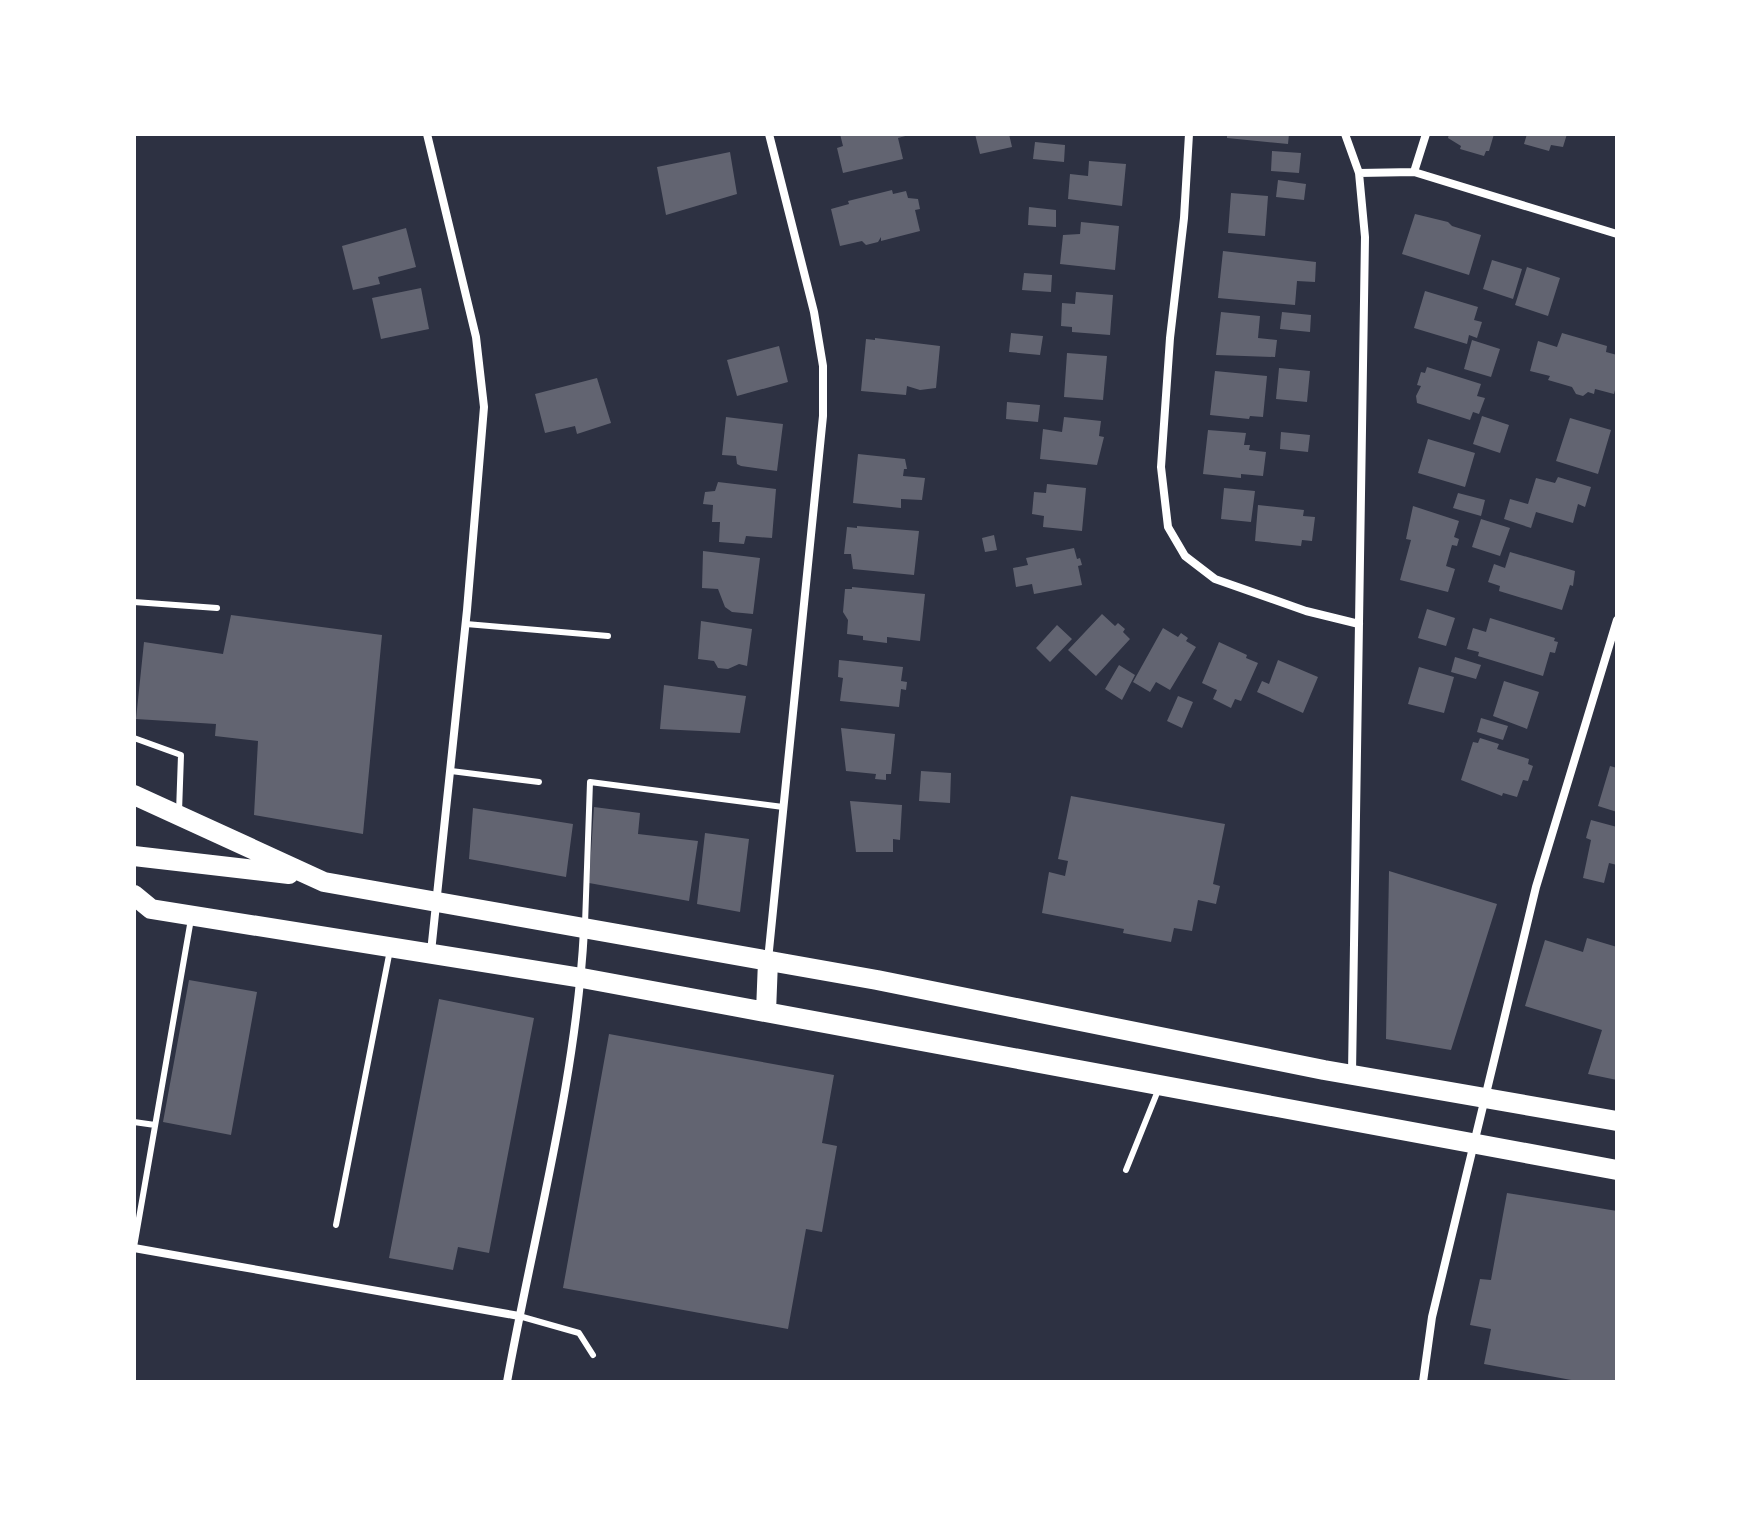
<svg xmlns="http://www.w3.org/2000/svg" width="1751" height="1516" viewBox="0 0 1751 1516" font-family="Roboto,sans-serif">
  <rect width="100%" height="100%" fill="#2d3142"/>
  <path fill="#626471" d="M 840,134 L 908,134 L 909,135 L 898,138 L 903,159 L 843,173 L 837,148 L 843,146 Z
    M 975,134 L 1009,134 L 1012,147 L 980,154 Z
    M 1227,134 L 1289,134 L 1288,144 L 1227,138 Z
    M 1449,134 L 1494,134 L 1489,151 L 1486,151 L 1484,156 L 1460,149 L 1461,146 L 1448,138 Z
    M 1527,134 L 1567,134 L 1563,147 L 1551,145 L 1549,151 L 1524,144 Z
    M 1035,142 L 1065,145 L 1064,162 L 1033,159 Z
    M 1272,151 L 1301,153 L 1299,173 L 1271,171 Z
    M 730,152 L 737,194 L 666,215 L 657,167 Z
    M 1089,161 L 1126,164 L 1122,206 L 1068,199 L 1070,174 L 1088,176 Z
    M 1278,180 L 1306,184 L 1304,200 L 1276,197 Z
    M 892,190 L 893,194 L 906,191 L 908,198 L 918,199 L 920,209 L 915,210 L 920,231 L 881,241 L 881,237 L 878,242 L 866,245 L 862,241 L 840,246 L 831,209 L 849,204 L 848,201 Z
    M 1231,193 L 1268,196 L 1265,236 L 1228,233 Z
    M 1029,207 L 1056,210 L 1056,227 L 1028,225 Z
    M 1415,214 L 1448,222 L 1452,226 L 1481,235 L 1469,275 L 1402,254 Z
    M 1081,222 L 1119,226 L 1115,270 L 1060,264 L 1063,235 L 1080,234 Z
    M 406,228 L 416,267 L 378,277 L 380,284 L 353,290 L 342,246 Z
    M 1223,251 L 1316,262 L 1315,282 L 1297,281 L 1295,305 L 1218,298 Z
    M 1492,260 L 1522,269 L 1513,299 L 1483,289 Z
    M 1527,267 L 1560,278 L 1548,316 L 1515,305 Z
    M 1024,273 L 1052,275 L 1051,292 L 1022,290 Z
    M 421,288 L 429,329 L 381,339 L 372,298 Z
    M 1425,291 L 1478,307 L 1474,320 L 1482,322 L 1477,338 L 1469,335 L 1467,344 L 1414,328 Z
    M 1076,292 L 1113,295 L 1110,335 L 1072,332 L 1072,327 L 1061,326 L 1062,303 L 1075,304 Z
    M 1221,312 L 1260,316 L 1258,338 L 1277,340 L 1275,357 L 1216,355 Z
    M 1282,312 L 1311,315 L 1310,332 L 1280,329 Z
    M 1011,333 L 1043,336 L 1040,355 L 1009,352 Z
    M 1562,333 L 1607,346 L 1606,352 L 1617,355 L 1617,382 L 1614,394 L 1595,389 L 1594,394 L 1588,392 L 1583,396 L 1576,394 L 1572,387 L 1548,380 L 1550,376 L 1530,371 L 1538,341 L 1557,347 Z
    M 875,338 L 940,346 L 936,388 L 920,390 L 907,386 L 906,395 L 861,391 L 866,339 L 875,340 Z
    M 1472,340 L 1500,349 L 1491,377 L 1464,369 Z
    M 779,346 L 788,382 L 737,396 L 727,360 Z
    M 1067,353 L 1107,356 L 1103,400 L 1064,397 Z
    M 1427,367 L 1481,384 L 1477,396 L 1485,398 L 1479,414 L 1473,412 L 1470,420 L 1417,403 L 1416,396 L 1421,386 L 1417,385 L 1421,372 L 1425,373 Z
    M 1279,368 L 1310,371 L 1307,402 L 1276,399 Z
    M 1215,371 L 1267,376 L 1263,417 L 1250,416 L 1249,419 L 1210,415 Z
    M 597,378 L 611,423 L 577,434 L 575,426 L 545,433 L 535,394 Z
    M 1007,402 L 1040,405 L 1038,422 L 1006,419 Z
    M 1482,416 L 1509,425 L 1500,453 L 1473,444 Z
    M 726,417 L 783,424 L 777,471 L 741,466 L 737,464 L 736,456 L 722,455 Z
    M 1064,417 L 1101,421 L 1099,436 L 1104,437 L 1097,465 L 1040,459 L 1043,429 L 1062,432 Z
    M 1570,418 L 1611,430 L 1598,474 L 1556,461 Z
    M 1208,430 L 1246,433 L 1244,445 L 1250,445 L 1249,450 L 1266,452 L 1263,476 L 1241,474 L 1241,478 L 1203,474 Z
    M 1281,432 L 1310,435 L 1308,452 L 1280,449 Z
    M 1428,439 L 1475,453 L 1465,487 L 1418,473 Z
    M 858,454 L 905,459 L 907,469 L 904,469 L 903,476 L 925,478 L 922,500 L 901,499 L 901,508 L 853,503 Z
    M 1558,477 L 1591,487 L 1585,507 L 1578,504 L 1573,523 L 1536,512 L 1531,528 L 1504,519 L 1510,499 L 1528,504 L 1536,478 L 1555,483 Z
    M 718,482 L 776,489 L 772,538 L 746,536 L 744,544 L 719,542 L 720,522 L 712,522 L 713,505 L 703,504 L 705,492 L 715,491 Z
    M 1047,484 L 1086,488 L 1082,531 L 1043,527 L 1044,516 L 1032,514 L 1034,492 L 1046,493 Z
    M 1224,488 L 1255,491 L 1251,522 L 1221,519 Z
    M 1458,493 L 1485,500 L 1481,516 L 1453,508 Z
    M 1258,505 L 1304,510 L 1303,516 L 1315,517 L 1312,541 L 1302,540 L 1301,546 L 1255,541 Z
    M 1413,506 L 1459,521 L 1454,537 L 1459,539 L 1457,546 L 1452,545 L 1446,566 L 1455,569 L 1448,592 L 1400,580 L 1411,540 L 1406,539 Z
    M 1481,519 L 1510,528 L 1500,556 L 1472,547 Z
    M 857,526 L 919,531 L 914,575 L 853,569 L 851,554 L 844,554 L 847,527 L 857,528 Z
    M 994,535 L 997,550 L 985,552 L 982,538 Z
    M 1074,548 L 1077,559 L 1080,558 L 1082,565 L 1078,566 L 1082,585 L 1034,594 L 1032,584 L 1016,587 L 1013,568 L 1028,565 L 1026,558 Z
    M 703,551 L 760,558 L 753,614 L 732,612 L 725,607 L 718,589 L 702,588 Z
    M 1510,552 L 1575,571 L 1573,586 L 1570,585 L 1562,610 L 1499,591 L 1500,586 L 1488,582 L 1494,564 L 1505,568 Z
    M 852,587 L 925,594 L 920,641 L 887,637 L 887,643 L 863,640 L 863,636 L 847,634 L 848,620 L 843,612 L 845,589 L 852,589 Z
    M 1427,609 L 1455,618 L 1446,646 L 1418,638 Z
    M 1102,614 L 1115,626 L 1118,623 L 1125,629 L 1123,632 L 1130,639 L 1096,676 L 1068,650 Z
    M 231,615 L 382,635 L 363,834 L 254,815 L 258,741 L 215,736 L 216,724 L 136,719 L 144,642 L 223,654 Z
    M 1490,618 L 1555,638 L 1554,641 L 1558,642 L 1555,653 L 1550,652 L 1543,676 L 1478,656 L 1479,652 L 1467,649 L 1473,628 L 1486,632 Z
    M 701,621 L 752,629 L 747,666 L 739,664 L 728,669 L 718,668 L 714,661 L 698,659 Z
    M 1057,625 L 1072,639 L 1050,662 L 1036,648 Z
    M 1163,628 L 1178,637 L 1181,633 L 1188,638 L 1186,641 L 1196,647 L 1170,690 L 1156,682 L 1150,692 L 1133,682 Z
    M 1219,642 L 1247,655 L 1246,658 L 1258,663 L 1241,701 L 1235,699 L 1231,708 L 1213,699 L 1217,690 L 1202,683 Z
    M 1455,657 L 1481,665 L 1476,679 L 1451,672 Z
    M 839,660 L 903,667 L 901,681 L 907,682 L 906,690 L 901,689 L 899,707 L 840,701 L 843,678 L 838,677 Z
    M 1278,660 L 1318,677 L 1303,713 L 1257,692 L 1262,681 L 1269,684 Z
    M 1119,665 L 1135,675 L 1122,700 L 1105,689 Z
    M 1419,667 L 1454,677 L 1444,713 L 1408,704 Z
    M 1504,681 L 1539,692 L 1527,729 L 1493,716 Z
    M 664,685 L 746,696 L 740,733 L 660,729 Z
    M 1178,696 L 1193,702 L 1182,728 L 1167,721 Z
    M 1481,718 L 1508,726 L 1503,740 L 1477,732 Z
    M 841,728 L 895,734 L 891,774 L 886,774 L 886,780 L 875,779 L 876,774 L 846,771 Z
    M 1480,738 L 1499,744 L 1497,749 L 1529,759 L 1528,764 L 1533,766 L 1528,781 L 1523,780 L 1517,797 L 1503,793 L 1502,796 L 1461,780 L 1473,742 L 1478,743 Z
    M 1610,766 L 1617,768 L 1617,812 L 1598,806 Z
    M 921,771 L 951,773 L 950,803 L 919,801 Z
    M 1071,796 L 1225,824 L 1213,884 L 1220,886 L 1216,904 L 1198,900 L 1192,931 L 1174,928 L 1171,942 L 1123,933 L 1124,929 L 1042,913 L 1049,872 L 1065,876 L 1068,861 L 1058,859 Z
    M 850,801 L 902,805 L 900,840 L 893,839 L 893,852 L 856,852 Z
    M 594,807 L 640,813 L 638,834 L 698,841 L 689,901 L 589,883 Z
    M 473,808 L 573,824 L 566,877 L 469,859 Z
    M 1591,820 L 1617,827 L 1617,865 L 1609,863 L 1604,883 L 1583,878 L 1591,840 L 1586,838 Z
    M 705,833 L 749,839 L 740,912 L 697,904 Z
    M 1389,871 L 1497,904 L 1451,1050 L 1386,1039 Z
    M 1587,938 L 1617,947 L 1617,1080 L 1588,1074 L 1602,1030 L 1525,1006 L 1545,940 L 1583,952 Z
    M 189,980 L 257,992 L 231,1135 L 163,1122 Z
    M 439,999 L 534,1018 L 489,1253 L 458,1247 L 453,1270 L 389,1258 Z
    M 609,1034 L 834,1075 L 822,1143 L 837,1146 L 822,1232 L 806,1229 L 788,1329 L 563,1288 Z
    M 1507,1193 L 1617,1211 L 1617,1382 L 1582,1382 L 1484,1364 L 1491,1329 L 1470,1325 L 1480,1279 L 1491,1280 Z"/>
  <g fill="none" stroke-linecap="round" stroke-linejoin="round">
    <path stroke="#fff" stroke-width="6" d="M 134,602 L 217,608
      M 466,624 L 608,636
      M 134,738 L 181,755 L 179,812
      M 451,771 L 539,782
      M 585,924 L 590,782 L 783,807
      M 134,1122 L 155,1125
      M 1126,1170 L 1159,1088
      M 336,1225 L 390,950
      M 134,1247 L 191,919
      M 519,1316 L 579,1333 L 593,1355"/>
    <path stroke="#fff" stroke-width="8" d="M 427,134 L 476,337 L 484,407 L 467,610 L 431,952
      M 1189,134 L 1184,218 L 1170,338 L 1161,467 L 1168,527 L 1185,556 L 1215,579 L 1306,611 L 1359,624
      M 1345,134 L 1359,173 L 1365,237 L 1352,1073
      M 1414,172 L 1426,134
      M 1359,173 L 1414,172 L 1617,234
      M 768,960 L 823,416 L 823,366 L 814,312 L 769,134
      M 134,1248 L 519,1316
      M 507,1382 C 534,1232 576,1082 584,930
      M 1423,1382 L 1432,1317 L 1536,887 L 1617,620"/>
    <path stroke="#fff" stroke-width="20" d="M 134,795 L 324,882 L 877,980 L 1324,1070 L 1617,1121
      M 134,856 L 289,874
      M 134,895 L 151,909 L 582,978 L 1617,1170
      M 766,1012 L 768,961"/>
  </g>
  <rect width="1751" height="1516" fill="none" stroke="#ffffff" stroke-width="272"/>
</svg>
